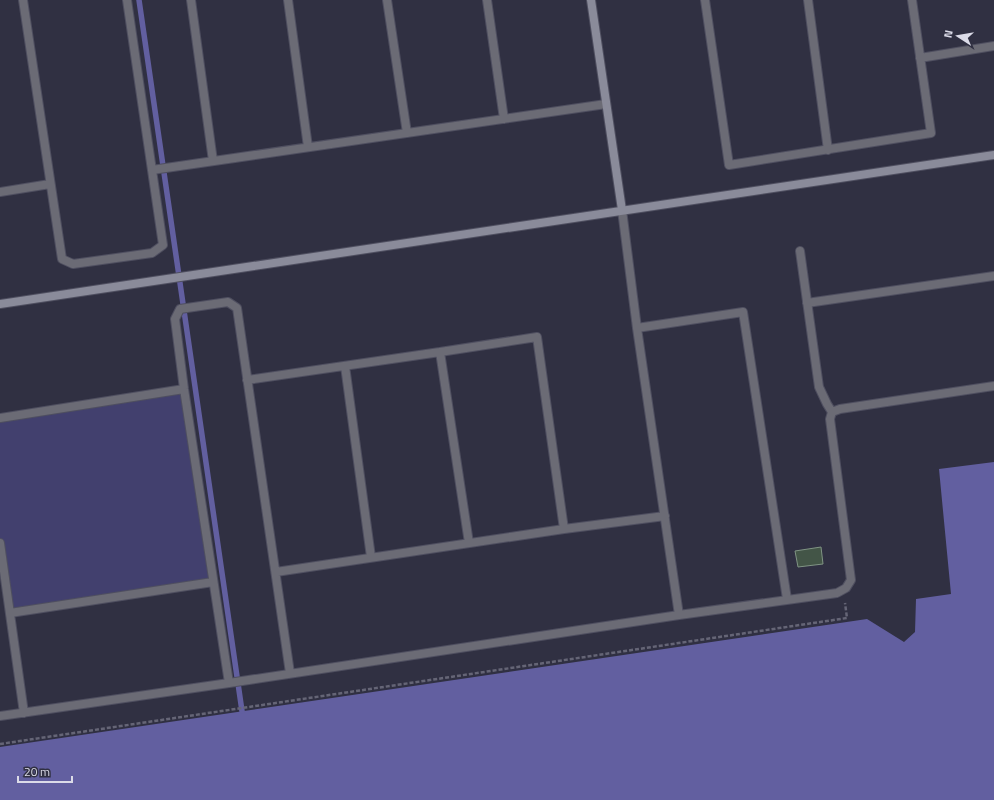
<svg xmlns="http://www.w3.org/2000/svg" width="994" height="800" viewBox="0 0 994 800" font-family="'Titillium Web',sans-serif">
  <rect width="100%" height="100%" fill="#303042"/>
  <path fill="#42406e" d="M 184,389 L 213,582 L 10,613 L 0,543 L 0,418 Z"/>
  <path fill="#625fa0" d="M 994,462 L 994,800 L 0,800 L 0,747 L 867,619 L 904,642 L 915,632 L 916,599 L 951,594 L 939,469 Z"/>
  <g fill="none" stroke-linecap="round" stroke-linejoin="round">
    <path stroke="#625fa0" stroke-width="5.5" d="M 139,0 L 242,711"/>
  </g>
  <path fill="#435547" stroke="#809484" d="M 821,547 L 823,564 L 798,567 L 795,551 Z"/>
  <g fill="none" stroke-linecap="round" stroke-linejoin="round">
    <g stroke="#4f4f60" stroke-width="10">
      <path id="street" d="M 23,0 L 62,259 L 73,264 L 152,253 L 163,245 L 127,0
        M 191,0 L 213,161
        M 288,0 L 308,147
        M 387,0 L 407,133
        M 487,0 L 504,119
        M 705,0 L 729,165 L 931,133 L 912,0
        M 808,0 L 828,150
        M 920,58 L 994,46
        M 152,170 L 606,104
        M 0,192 L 50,184
        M 622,210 L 637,328 L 679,615
        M 800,251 L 819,387 L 827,404 L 832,412
        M 807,303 L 994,276
        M 637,328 L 743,312 L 787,599
        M 440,352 L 469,543
        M 345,366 L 371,557
        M 247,380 L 440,352 L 537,337 L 564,529
        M 832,412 L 840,409 L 994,386
        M 0,418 L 184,389
        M 0,543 L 24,713
        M 276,572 L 564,529 L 665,516
        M 10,613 L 213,582
        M 229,683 L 184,389 L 175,319 L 180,309 L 228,302 L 237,308 L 290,673
        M 0,716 L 229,683 L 679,615 L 837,593 L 846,588 L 851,580 L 830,419 L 832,412"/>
    </g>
    <g stroke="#4f4f60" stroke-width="10">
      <path id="secondary" d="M 591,0 L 622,210
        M 0,304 L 994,155"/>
    </g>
    <path stroke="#656576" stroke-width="2.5" stroke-dasharray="4 2" stroke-linecap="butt" d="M 0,744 L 847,618 L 845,603"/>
    <use href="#street" stroke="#6b6b75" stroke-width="8"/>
    <use href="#secondary" stroke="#8a8b9a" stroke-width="8"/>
  </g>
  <g transform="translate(958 36) rotate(282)" stroke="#303042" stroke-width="3" paint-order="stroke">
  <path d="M0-3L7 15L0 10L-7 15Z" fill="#dbdbe8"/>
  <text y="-6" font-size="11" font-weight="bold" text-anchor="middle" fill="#dbdbe8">N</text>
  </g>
  <path d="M18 776v6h54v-6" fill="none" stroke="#dbdbe8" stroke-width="2"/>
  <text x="24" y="776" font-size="12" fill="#dbdbe8" stroke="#303042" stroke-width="3" paint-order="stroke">20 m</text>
</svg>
